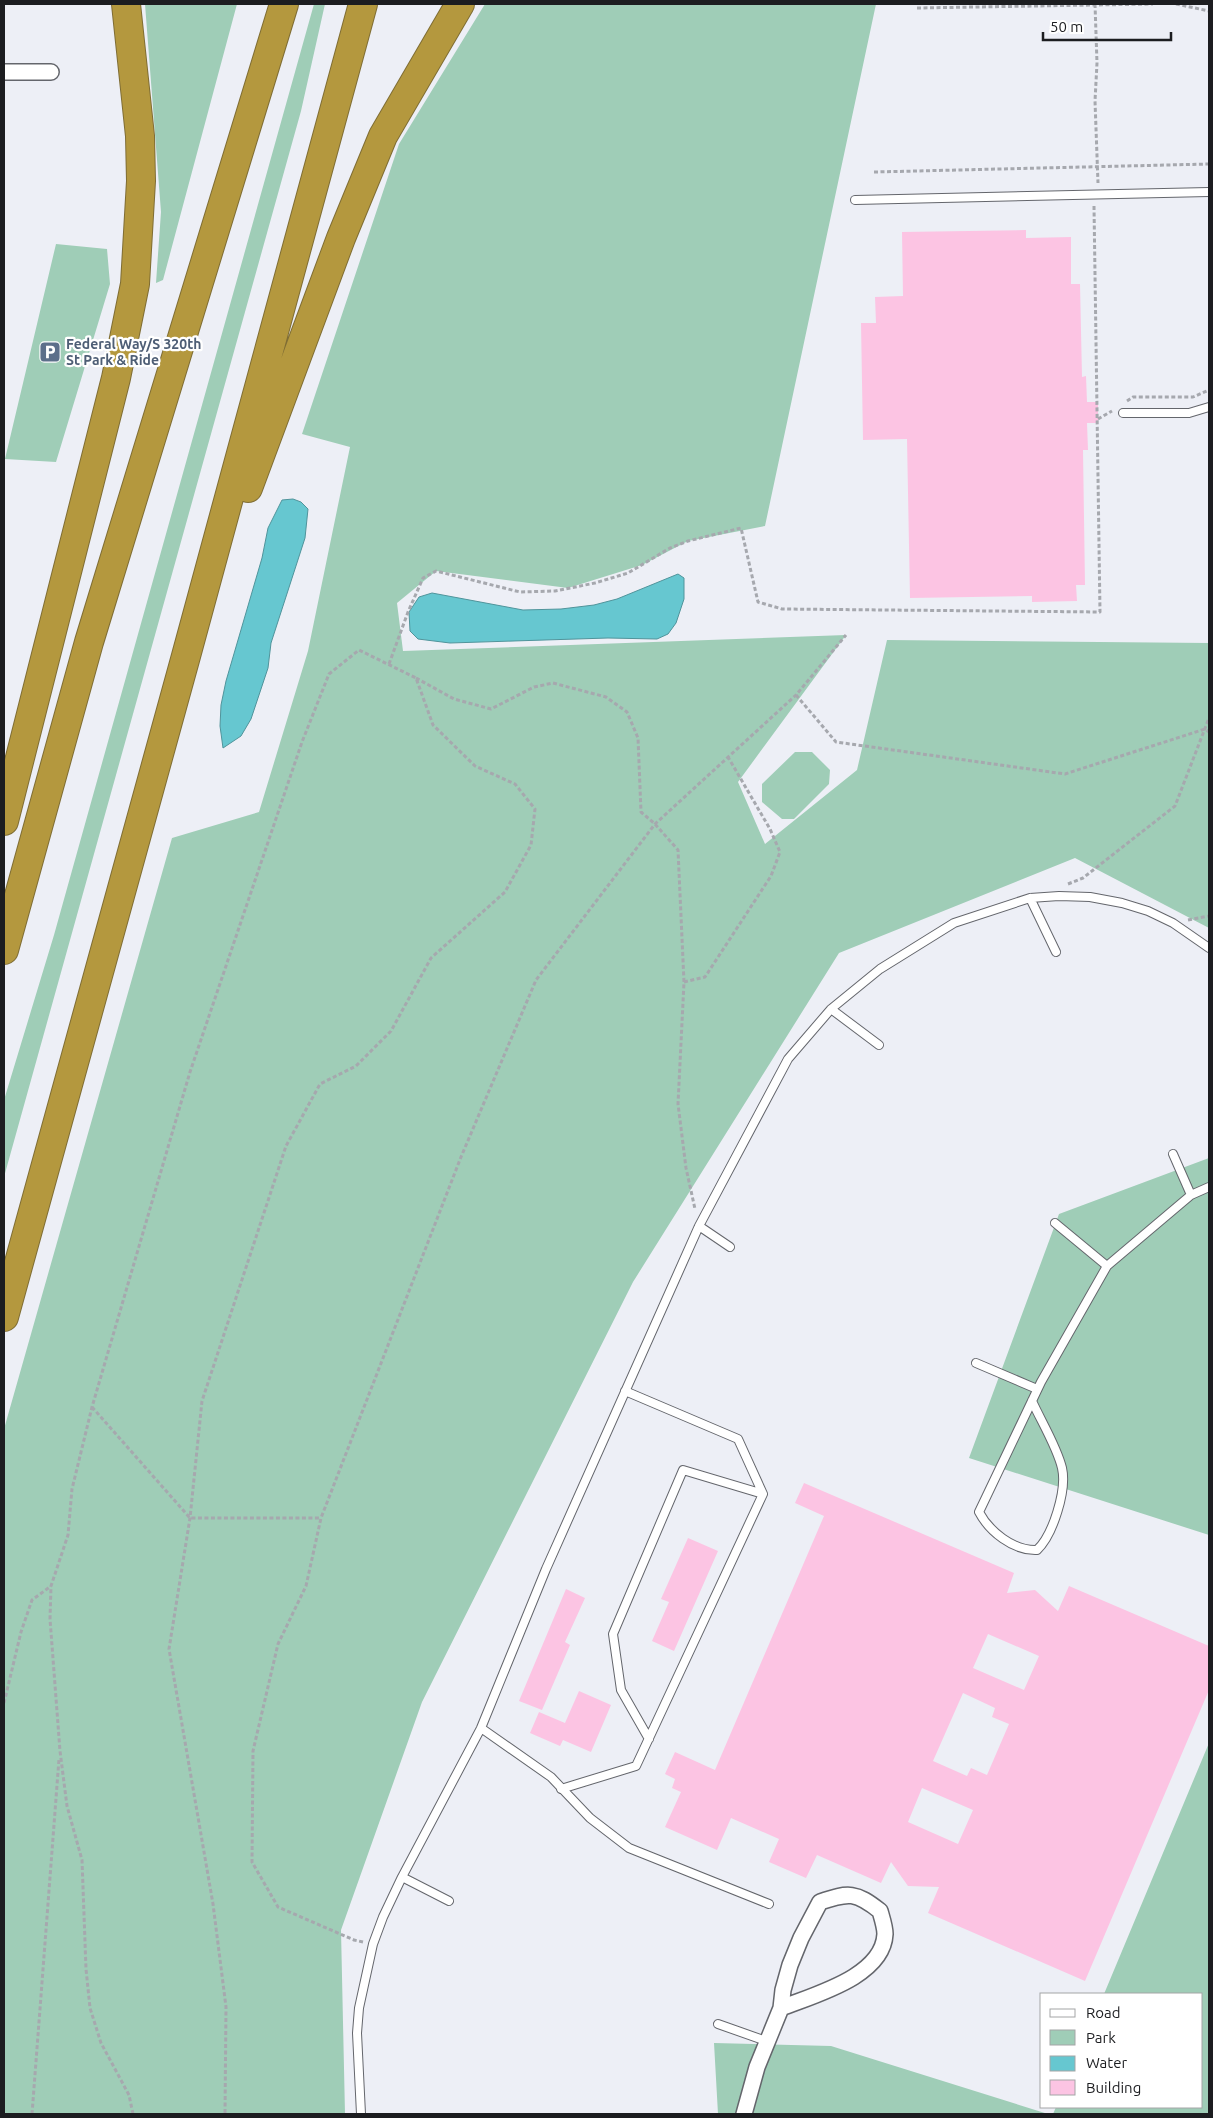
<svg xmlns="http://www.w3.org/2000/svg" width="1213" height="2118" viewBox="0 0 1213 2118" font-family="Ubuntu,sans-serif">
  <rect width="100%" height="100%" fill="#edeff6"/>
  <path fill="#9fcdb7" d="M 145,4 L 237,4 L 163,280 L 156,283 L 161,212 Z
    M 314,4 L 325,4 L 301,111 L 4,1177 L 4,1100 L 54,935 Z
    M 485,4 L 876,4 L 765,526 L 688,541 L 642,565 L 568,588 L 436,571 L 397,603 L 403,651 L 846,635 L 738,782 L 765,844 L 857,770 L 887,640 L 1209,643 L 1209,928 L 1075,858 L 839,953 L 633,1282 L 422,1702 L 341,1930 L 345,2114 L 4,2114 L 4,1429 L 172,838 L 259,812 L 308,651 L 350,447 L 302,434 L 399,144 Z
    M 56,244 L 107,249 L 110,284 L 56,462 L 5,459 Z
    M 795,752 L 812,752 L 830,770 L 829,784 L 794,819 L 782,819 L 762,802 L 762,784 Z
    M 1209,1158 L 1209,1535 L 969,1458 L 1059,1214 Z
    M 1209,1743 L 1209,2114 L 1053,2114 L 1056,2107 L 1202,2107 L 1202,1994 L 1104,1994 Z
    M 714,2043 L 831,2046 L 1048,2114 L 718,2114 Z"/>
  <path fill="#66c7d0" stroke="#50949b" d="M 293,499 L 301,502 L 308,509 L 305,538 L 271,643 L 268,668 L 251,719 L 241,736 L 223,748 L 220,726 L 221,705 L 226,681 L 262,558 L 268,528 L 282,500 Z
    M 678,574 L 684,578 L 684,599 L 676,623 L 668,634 L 657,639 L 608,638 L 450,643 L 418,639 L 410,631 L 409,612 L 419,597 L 432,593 L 523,610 L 561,609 L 594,605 L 617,599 Z"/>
  <path fill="#fcc4e3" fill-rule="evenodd" d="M 1026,230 L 1026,238 L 1071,237 L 1071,284 L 1080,284 L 1082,377 L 1086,376 L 1087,402 L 1098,402 L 1098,423 L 1087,423 L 1088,450 L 1083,450 L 1085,585 L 1076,585 L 1077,601 L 1032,602 L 1032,596 L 910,598 L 907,439 L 863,440 L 861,323 L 876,323 L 875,297 L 903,296 L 902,232 Z
    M 804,1483 L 1014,1573 L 1007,1593 L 1035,1590 L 1058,1611 L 1069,1586 L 1209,1646 L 1209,1690 L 1085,1981 L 928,1913 L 939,1887 L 908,1886 L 891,1862 L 881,1883 L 817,1855 L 806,1878 L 769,1862 L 779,1839 L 731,1818 L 717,1850 L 665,1827 L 681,1792 L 672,1788 L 675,1779 L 665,1774 L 675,1752 L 715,1770 L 824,1516 L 795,1503 ZM 988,1634 L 1039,1656 L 1024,1690 L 973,1668 ZM 963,1693 L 995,1708 L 992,1717 L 1009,1724 L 987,1775 L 971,1768 L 967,1776 L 933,1761 ZM 922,1788 L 973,1810 L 958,1844 L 908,1822 Z
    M 688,1538 L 718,1551 L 674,1651 L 652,1641 L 669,1602 L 661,1599 Z
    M 566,1589 L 585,1598 L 565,1642 L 570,1645 L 542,1710 L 519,1701 Z
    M 579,1691 L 611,1705 L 591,1752 L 563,1740 L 560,1746 L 530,1733 L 539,1712 L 565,1723 Z"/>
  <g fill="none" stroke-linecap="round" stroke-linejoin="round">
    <g stroke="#64666c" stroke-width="10">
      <path id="lane" d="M 855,200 L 1209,192
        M 1123,413 L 1189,413 L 1209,407
        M 1030,898 L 1056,952
        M 831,1009 L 879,1045
        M 1173,1154 L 1191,1195
        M 1055,1223 L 1107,1266
        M 699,1226 L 730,1247
        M 976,1363 L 1037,1389
        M 1032,1401 C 1041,1421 1057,1447 1062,1468 C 1067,1490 1053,1535 1037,1550 C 1013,1551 989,1531 979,1512 L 1041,1382 L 1107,1266 L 1191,1195 L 1209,1187
        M 481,1728 L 551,1777 L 590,1818 L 629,1848 L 769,1904
        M 649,1739 L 621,1690 L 613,1634 L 683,1470 L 763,1494
        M 561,1789 L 636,1766 L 763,1494 L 738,1439 L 625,1391
        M 402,1877 L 449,1901
        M 718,2024 L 766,2041
        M 361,2114 L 357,2033 L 359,2008 L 373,1944 L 383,1917 L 402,1877 L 481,1728 L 546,1569 L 699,1226 L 788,1059 L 831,1009 L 880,969 L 954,923 L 1030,898 L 1059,896 L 1090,897 L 1122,903 L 1148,911 L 1173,923 L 1209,948"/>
    </g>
    <g stroke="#64666c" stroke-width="18">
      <path id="street" d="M 4,72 L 51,72
        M 744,2114 L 757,2067 L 781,2008 L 783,1990 L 790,1965 L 801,1938 L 820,1902 C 849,1892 856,1892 880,1911 C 882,1918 885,1927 885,1934 C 883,1977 813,1995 781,2008"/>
    </g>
    <g stroke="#7f6d34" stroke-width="30">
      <path id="highway" d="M 248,488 L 341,238 L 383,136 L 460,4
        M 4,821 L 116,378 L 135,284 L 141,181 L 140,136 L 126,4
        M 4,950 L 89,642 L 284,4
        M 4,1317 L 186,656 L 363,4"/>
    </g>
    <path stroke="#a6a8ae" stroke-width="3" stroke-dasharray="4 2.5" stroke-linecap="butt" d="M 1095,4 L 1097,63 L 1095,101 L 1098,183
      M 1176,4 L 1209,11
      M 917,8 L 1153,4
      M 874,172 L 1209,164
      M 1127,401 L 1133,397 L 1193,397 L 1209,390
      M 1098,419 L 1112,411
      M 389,664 L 408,612 L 423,578 L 436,571 L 520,592 L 555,591 L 595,583 L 628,573 L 670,548 L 688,541 L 741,528 L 758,602 L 782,609 L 1100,612 L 1094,206
      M 416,678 L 454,699 L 491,709 L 534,687 L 553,683 L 606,697 L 627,712 L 638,738 L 641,812 L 655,824 L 678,850 L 684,982 L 678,1104 L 686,1168 L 695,1209
      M 796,695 L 836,742 L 1065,774 L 1205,729 L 1209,732
      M 1068,884 L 1083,878 L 1175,806 L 1209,718
      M 1188,920 L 1209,916
      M 684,982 L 705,977 L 771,876 L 780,852 L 770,829 L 728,757
      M 92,1407 L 190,1518 L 321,1518
      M 4,1703 L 21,1632 L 32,1600 L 51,1586
      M 363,1942 L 354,1940 L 278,1907 L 252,1862 L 253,1751 L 278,1644 L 306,1586 L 321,1518 L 461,1157 L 536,980 L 655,824 L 796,695 L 846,635
      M 32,2114 L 59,1759
      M 133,2114 L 129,2095 L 101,2043 L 90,2008 L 86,1969 L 82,1860 L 67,1806 L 60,1751 L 50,1619 L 51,1586 L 68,1535 L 72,1489 L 92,1407 L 190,1072 L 302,742 L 329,674 L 359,650 L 416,678 L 433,725 L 475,766 L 515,784 L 535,809 L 531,845 L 505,892 L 431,958 L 391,1031 L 356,1066 L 320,1084 L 286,1146 L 202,1401 L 190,1518 L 169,1649 L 213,1904 L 226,2007 L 225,2114"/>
    <use href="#lane" stroke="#fff" stroke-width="8"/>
    <use href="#street" stroke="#fff" stroke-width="15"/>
    <use href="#highway" stroke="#b4983e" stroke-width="28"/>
  </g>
  <defs>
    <g id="parking-square" transform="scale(1.125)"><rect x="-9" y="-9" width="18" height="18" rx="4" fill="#5c6f8a" stroke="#fff"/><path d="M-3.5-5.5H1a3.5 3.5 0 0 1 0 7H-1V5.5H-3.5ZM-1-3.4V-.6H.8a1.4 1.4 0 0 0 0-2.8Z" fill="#fff"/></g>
  </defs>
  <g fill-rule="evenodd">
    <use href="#parking-square" x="50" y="352"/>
  </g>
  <g text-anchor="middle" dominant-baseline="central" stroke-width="4.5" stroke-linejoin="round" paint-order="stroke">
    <g font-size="14" font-weight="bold" fill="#4e5e75" stroke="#fff" text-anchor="start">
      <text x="66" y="344">Federal Way/S 320th<tspan x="66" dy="16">St Park &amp; Ride</tspan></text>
    </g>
  </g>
  <rect width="1213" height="2118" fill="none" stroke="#1c1d20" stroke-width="10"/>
  <rect x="1040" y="1993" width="162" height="115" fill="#ffffff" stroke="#a4a5a6"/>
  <rect x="1050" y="2009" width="25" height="8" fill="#ffffff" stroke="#a4a5a6"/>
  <text x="1086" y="2018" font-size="15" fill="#1c1d20">Road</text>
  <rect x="1050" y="2030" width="25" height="15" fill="#9fcdb7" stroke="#a4a5a6"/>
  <text x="1086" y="2043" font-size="15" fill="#1c1d20">Park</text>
  <rect x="1050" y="2056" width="25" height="15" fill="#66c7d0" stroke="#a4a5a6"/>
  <text x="1086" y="2068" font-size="15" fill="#1c1d20">Water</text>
  <rect x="1050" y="2080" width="25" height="15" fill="#fcc4e3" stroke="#a4a5a6"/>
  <text x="1086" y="2093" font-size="15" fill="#1c1d20">Building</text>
  <path d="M1043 32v8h128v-8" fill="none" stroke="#1c1d20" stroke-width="2.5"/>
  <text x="1050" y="32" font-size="15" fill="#1c1d20" stroke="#ffffff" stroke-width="4" paint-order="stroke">50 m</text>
</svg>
